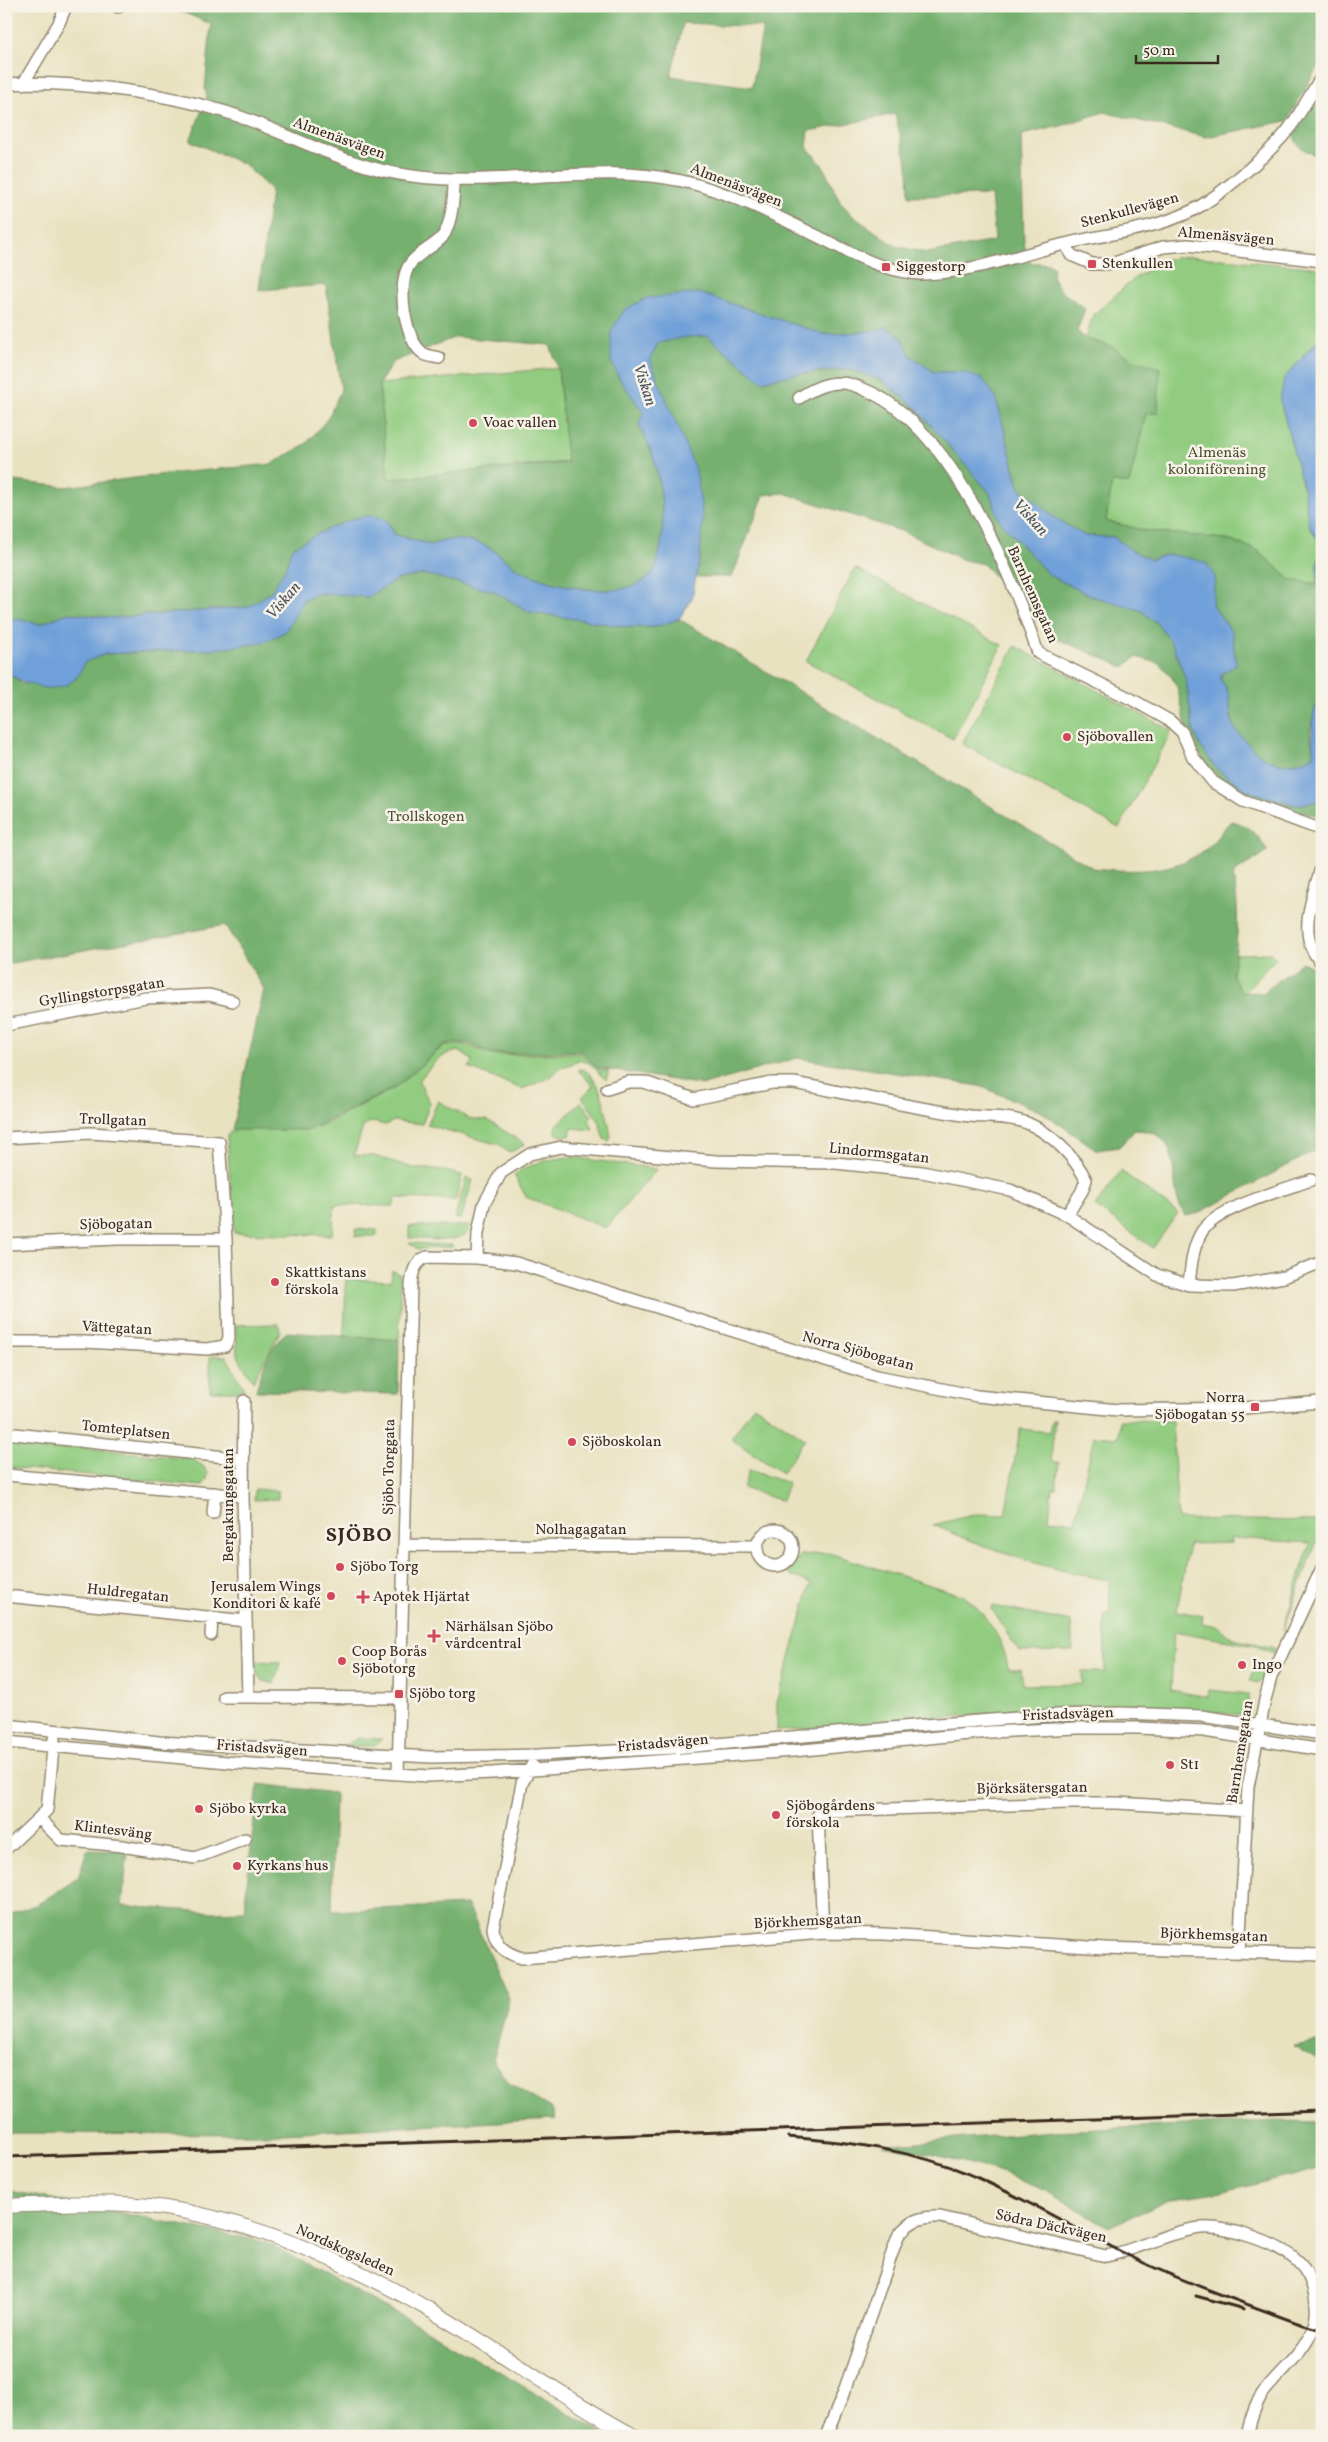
<svg xmlns="http://www.w3.org/2000/svg" width="1328" height="2442" viewBox="0 0 1328 2442" font-family="Vollkorn,serif">
  <rect width="100%" height="100%" fill="#f7f3e8"/>
  <filter id="ink" filterUnits="userSpaceOnUse"><feTurbulence type="fractalNoise" baseFrequency=".02" numOctaves="2"/><feDisplacementMap in="SourceGraphic" scale="10" xChannelSelector="R" yChannelSelector="G"/><feConvolveMatrix kernelMatrix="1 2 1 2 8 2 1 2 1" color-interpolation-filters="sRGB"/></filter>
  <filter id="wash" filterUnits="userSpaceOnUse"><feTurbulence type="fractalNoise" baseFrequency=".0096" numOctaves="4" result="noise"/><feDisplacementMap in="SourceGraphic" scale="20" xChannelSelector="R" yChannelSelector="G"/><feGaussianBlur stdDeviation="1.12" result="paint"/><feColorMatrix in="noise" values="0 0 0 0 0 0 0 0 0 0 0 0 0 0 0 0 0 1.4 0 .05"/><feComposite in="paint" operator="in"/></filter>
  <g filter="url(#wash)">
    <rect width="100%" height="100%" fill="#e9e2c1"/>
    <path fill="#91cc80" stroke="#667b4f" d="M 1188,256 L 1322,268 L 1322,336 L 1305,353 L 1280,400 L 1304,491 L 1309,525 L 1322,547 L 1317,565 L 1318,584 L 1291,580 L 1257,550 L 1225,539 L 1147,531 L 1106,521 L 1112,482 L 1129,484 L 1146,414 L 1133,360 L 1110,346 L 1086,339 L 1093,315 L 1135,278 L 1163,260 Z
      M 558,368 L 567,462 L 388,479 L 379,384 Z
      M 855,568 L 1002,645 L 953,739 L 806,661 Z
      M 1015,646 L 1172,731 L 1119,828 L 962,744 Z
      M 1271,953 L 1276,958 L 1234,1003 L 1208,955 Z
      M 445,1045 L 468,1045 L 491,1055 L 581,1053 L 599,1070 L 609,1071 L 606,1080 L 589,1063 L 581,1060 L 559,1069 L 547,1079 L 522,1089 L 469,1068 L 473,1061 L 459,1051 C 439,1054 432,1065 419,1081 L 430,1104 L 422,1124 L 394,1121 L 385,1125 L 373,1122 L 368,1123 L 363,1127 L 354,1155 L 374,1156 L 417,1169 L 436,1169 L 462,1175 L 456,1200 L 395,1198 L 394,1206 L 335,1205 L 332,1234 L 329,1235 L 234,1233 L 227,1137 L 230,1132 L 234,1132 L 261,1110 L 305,1114 L 319,1127 L 395,1088 Z
      M 581,1069 C 602,1074 607,1118 611,1136 L 609,1141 L 604,1139 L 600,1126 L 601,1124 L 582,1097 L 593,1086 L 578,1070 Z
      M 438,1101 L 470,1119 L 487,1120 L 525,1144 L 509,1153 L 500,1145 L 427,1125 Z
      M 581,1102 L 592,1116 L 589,1119 L 593,1130 L 572,1128 L 570,1136 L 561,1136 L 556,1133 L 555,1127 Z
      M 571,1157 L 657,1169 L 606,1228 L 526,1197 L 514,1175 C 532,1162 549,1159 571,1157 Z
      M 1121,1171 L 1178,1213 L 1153,1248 L 1095,1206 Z
      M 466,1178 L 473,1180 L 461,1219 L 455,1218 Z
      M 409,1226 L 471,1226 C 465,1247 426,1238 409,1238 Z
      M 356,1229 L 377,1230 L 377,1236 L 355,1236 Z
      M 409,1243 L 452,1245 L 453,1247 L 418,1249 Z
      M 392,1270 L 399,1274 L 401,1279 L 399,1340 L 344,1336 L 346,1279 L 391,1281 Z
      M 279,1324 L 280,1332 L 253,1381 L 237,1355 L 236,1325 Z
      M 210,1356 L 226,1356 L 244,1389 L 244,1391 L 210,1391 Z
      M 754,1405 L 805,1439 L 782,1473 L 731,1439 Z
      M 1052,1420 L 1055,1420 L 1051,1458 L 1054,1462 L 1059,1462 L 1056,1488 L 1052,1488 L 1049,1519 L 1075,1522 L 1094,1436 L 1118,1438 L 1120,1420 L 1172,1421 L 1178,1519 L 1322,1521 L 1322,1528 L 1283,1630 L 1310,1543 L 1231,1538 L 1231,1543 L 1189,1544 L 1177,1611 L 1203,1616 L 1202,1623 L 1217,1626 L 1233,1639 L 1275,1648 L 1274,1653 L 1256,1646 L 1174,1631 L 1171,1690 L 1208,1697 L 1209,1690 L 1249,1694 L 1249,1715 L 1109,1706 L 1061,1708 L 777,1731 L 777,1703 L 811,1584 L 786,1573 L 801,1555 L 829,1553 L 964,1596 C 985,1612 1006,1643 1008,1669 L 1021,1669 L 1023,1685 L 1082,1684 L 1082,1672 L 1105,1672 L 1104,1614 L 1110,1613 L 1109,1580 C 1046,1570 992,1550 933,1525 L 977,1514 L 1005,1515 L 1020,1429 L 1049,1432 Z
      M 6,1440 L 192,1459 L 203,1466 L 208,1473 L 207,1480 L 202,1486 L 6,1467 Z
      M 749,1470 L 788,1483 L 782,1501 L 743,1488 Z
      M 255,1489 L 278,1491 L 278,1499 L 254,1500 Z
      M 993,1606 L 1071,1622 L 1073,1651 L 1019,1652 L 992,1609 Z
      M 253,1661 L 280,1662 L 274,1684 L 261,1680 L 254,1668 Z
      M 1258,1662 L 1266,1672 L 1263,1679 L 1257,1683 L 1250,1681 Z
      M 358,1738 L 382,1739 L 374,1746 L 344,1746 Z"/>
    <path fill="#74b06e" stroke="#586d46" fill-rule="evenodd" d="M 168,6 L 1322,6 L 1322,59 L 1287,121 L 1206,137 L 1104,112 L 1061,126 L 1021,135 L 1024,243 L 1029,262 L 1049,264 L 1054,268 L 1052,276 L 1061,291 L 1085,309 L 1077,331 L 1086,339 L 1110,346 L 1134,360 L 1160,368 L 1158,413 L 1146,414 L 1129,484 L 1112,482 L 1106,521 L 1147,531 L 1225,539 L 1257,550 L 1291,580 L 1318,584 L 1322,643 L 1322,694 L 1315,708 L 1310,732 L 1314,756 C 1286,769 1267,766 1246,742 C 1243,738 1236,732 1234,727 C 1227,711 1234,694 1221,681 L 1221,674 L 1236,665 L 1232,632 L 1212,605 L 1215,577 C 1196,566 1173,546 1152,560 L 1131,550 L 1114,537 L 1085,536 L 1056,519 L 1019,487 L 996,398 L 961,372 L 934,372 L 911,356 L 901,337 L 887,327 L 864,332 L 823,334 L 699,293 L 619,378 L 643,412 L 639,425 C 644,436 651,448 654,460 C 662,486 666,529 659,554 C 658,558 657,565 655,569 C 633,606 554,586 524,572 C 509,565 498,550 482,544 C 465,538 448,538 431,545 L 395,534 L 387,521 L 291,549 L 286,568 L 271,592 L 248,607 L 113,618 L 68,613 L 40,624 L 11,618 L 6,614 L 6,480 L 65,487 L 166,474 L 272,464 L 307,443 L 328,418 L 341,390 L 326,285 L 259,290 L 271,190 L 244,164 L 190,141 L 207,97 L 205,89 L 211,24 ZM 683,23 L 763,27 L 752,87 L 671,76 ZM 895,114 L 908,166 L 909,196 L 991,195 L 995,241 L 927,253 L 896,246 L 854,217 L 840,202 L 823,166 L 807,147 L 809,131 ZM 456,337 L 550,345 L 558,368 L 567,463 L 388,479 L 379,384 L 393,362 Z
      M 1322,91 L 1322,157 C 1310,153 1296,149 1294,135 Z
      M 707,336 L 763,381 L 796,374 L 848,369 L 881,380 L 914,406 L 990,493 L 999,520 L 1049,575 L 1091,596 L 1140,610 L 1158,624 L 1173,645 L 1186,680 L 1193,729 L 1317,801 L 1322,797 L 1322,815 L 1299,813 L 1276,805 L 1259,804 L 1216,775 L 1201,757 L 1188,734 L 1177,687 L 1171,676 L 1159,663 L 1136,657 L 1124,667 L 1055,638 L 983,564 L 964,560 L 904,532 L 784,493 L 764,495 L 732,577 L 696,577 L 700,556 L 666,402 L 650,360 L 658,343 L 686,337 Z
      M 424,574 L 493,591 L 530,612 L 628,627 L 656,627 L 679,619 L 1093,868 C 1132,872 1172,874 1205,850 C 1215,842 1222,830 1231,821 C 1249,824 1260,836 1267,851 C 1256,861 1243,864 1233,875 C 1240,911 1238,939 1232,976 L 1242,992 L 1263,993 L 1302,962 L 1322,971 L 1322,1147 L 1199,1213 L 1185,1216 C 1183,1211 1179,1206 1178,1201 C 1170,1170 1181,1131 1135,1130 L 1119,1147 L 1097,1150 L 1042,1112 L 980,1086 L 797,1058 L 704,1085 L 598,1068 L 581,1051 L 491,1054 L 468,1043 L 445,1044 L 396,1087 L 309,1130 L 232,1130 L 264,989 L 225,925 L 6,964 L 6,672 L 24,684 L 76,679 L 84,662 L 106,654 L 215,649 L 285,632 L 304,599 L 320,593 L 367,597 L 398,579 Z
      M 287,1332 L 399,1340 L 398,1394 L 256,1391 C 261,1372 270,1344 287,1332 Z
      M 258,1784 L 335,1793 L 332,1911 L 468,1905 L 509,1999 L 493,2061 L 510,2084 L 552,2109 L 555,2119 L 264,2134 L 6,2133 L 6,1916 L 38,1904 L 78,1878 L 87,1850 L 128,1851 L 122,1906 L 212,1912 L 244,1911 Z
      M 1322,2041 L 1322,2063 L 1294,2046 Z
      M 1275,2121 L 1322,2122 L 1322,2167 L 1241,2188 L 1172,2199 L 1109,2227 C 1086,2214 1063,2199 1039,2188 C 989,2166 936,2154 882,2145 L 1055,2131 Z
      M 6,2190 L 265,2242 L 424,2328 L 608,2436 L 6,2436 Z"/>
    <path fill="#6fa0d9" stroke="#55657c" d="M 699,293 L 823,334 L 864,332 L 887,327 L 901,337 L 911,356 L 934,372 L 961,372 L 983,379 L 996,398 L 1019,487 L 1056,519 L 1085,536 L 1114,537 L 1131,550 L 1151,560 C 1168,550 1188,558 1206,563 L 1215,577 L 1212,605 L 1232,632 L 1236,665 L 1221,674 L 1221,681 C 1234,694 1227,711 1234,727 C 1236,732 1243,738 1246,742 C 1267,766 1286,769 1314,756 C 1311,733 1310,715 1322,694 L 1322,797 L 1317,801 L 1296,805 L 1248,791 L 1217,769 L 1201,747 L 1193,729 L 1186,680 L 1173,645 L 1158,624 L 1140,610 L 1091,596 L 1049,575 L 999,520 L 990,493 L 914,406 L 881,380 L 848,369 L 796,374 L 762,381 L 707,336 L 686,337 L 658,343 L 650,360 L 696,471 L 703,518 L 700,556 L 692,598 L 679,619 L 656,627 L 628,627 L 530,612 L 493,591 L 424,574 L 398,579 L 367,597 L 320,593 L 305,598 L 285,632 L 261,643 L 215,649 L 106,654 L 85,662 C 82,667 80,675 75,679 C 55,697 25,685 6,672 L 6,614 L 11,618 L 40,624 L 68,613 L 113,618 L 248,607 L 271,592 L 286,568 L 291,549 C 306,539 354,514 372,516 C 377,516 382,519 387,521 L 395,535 L 431,545 C 448,538 464,538 482,544 C 497,550 509,565 523,572 C 554,586 633,606 655,569 C 657,565 658,558 659,554 C 666,529 662,486 654,460 C 651,448 644,436 639,425 L 643,412 L 619,378 L 611,361 L 611,332 L 624,310 L 647,298 Z
      M 1322,336 L 1322,425 L 1318,430 L 1322,442 L 1322,547 L 1309,525 L 1304,491 L 1280,400 L 1284,378 Z
      M 1322,551 L 1322,643 L 1317,565 Z"/>
  </g>
  <g filter="url(#ink)">
    <g fill="none" stroke-linecap="round" stroke-linejoin="round">
      <g stroke="#928670" stroke-width="14">
        <path id="minor" d="M 117,6 L 118,7
          M 6,84 C 74,80 174,94 238,116 C 296,137 350,168 412,176 C 501,188 595,162 682,181 C 732,192 787,221 833,244 C 850,253 866,261 885,267 C 895,270 909,273 920,274 C 969,274 1025,253 1073,242 C 1113,233 1168,227 1202,205 C 1226,190 1271,152 1288,130 C 1301,113 1311,93 1322,76
          M 23,84 L 59,23 L 66,6
          M 1066,244 L 1071,255 L 1092,264 L 1103,264 L 1114,263 L 1163,247 L 1188,245 L 1322,261
          M 439,358 C 435,357 428,356 424,354 C 404,341 396,283 410,264 C 418,252 439,245 445,233 C 452,218 454,197 454,180
          M 799,398 C 812,389 826,382 842,383 C 849,383 856,386 863,389 C 949,422 1010,571 1038,653 L 1131,699 L 1170,721 L 1182,732 L 1193,757 L 1213,782 L 1243,801 L 1322,830
          M 1322,865 C 1313,897 1295,936 1322,963
          M 6,1025 L 146,998 L 209,995 L 233,1001
          M 607,1089 L 628,1082 L 644,1082 L 694,1099 L 772,1083 L 794,1083 C 853,1094 911,1108 970,1116 C 989,1118 1009,1116 1027,1123 C 1051,1133 1075,1157 1086,1180 L 1082,1191 L 1067,1215
          M 6,1138 L 91,1133 L 219,1142 L 226,1239 L 229,1338 L 225,1346 L 207,1349 L 85,1342 L 6,1342
          M 6,1244 L 117,1239 L 226,1239
          M 477,1258 L 478,1233 L 484,1204 L 501,1173 L 530,1154 L 561,1147 L 716,1161 L 835,1163 L 922,1172 L 1010,1190 L 1067,1215 L 1157,1275 L 1189,1285 L 1233,1286 L 1284,1277 L 1322,1262
          M 1189,1285 C 1191,1267 1192,1249 1201,1233 C 1215,1208 1283,1190 1311,1180
          M 244,1401 L 243,1496 L 248,1697 L 399,1698
          M 6,1433 L 243,1459
          M 6,1475 L 243,1496
          M 213,1513 L 215,1493
          M757 1548a18 18 0 1 1 36 0a18 18 0 1 1-36 0Z
          M 404,1545 L 757,1546
          M 6,1596 L 246,1621
          M 211,1635 L 212,1618
          M 224,1697 L 248,1697
          M 6,1725 L 159,1742 L 431,1757 L 538,1755 L 673,1748 L 924,1725 L 1058,1715 L 1121,1713 L 1201,1716 L 1322,1734
          M 6,1742 L 238,1763 L 428,1776 L 492,1773 L 793,1751 L 990,1732 L 1077,1728 L 1139,1728 L 1204,1731 L 1322,1750
          M 532,1765 L 522,1783 L 493,1928 C 495,1946 505,1953 522,1958 L 823,1933 L 884,1934 L 1105,1948 L 1322,1955
          M 398,1774 L 411,1286 C 412,1274 414,1262 427,1257 L 477,1258 L 516,1263 L 877,1376 L 977,1396 L 1118,1410 L 1243,1408 L 1322,1402
          M 39,1818 L 61,1840 L 122,1846 L 195,1858 L 245,1839
          M 6,1849 L 47,1810 L 54,1739
          M 823,1933 L 818,1815 L 827,1811 L 1069,1803 L 1117,1803 L 1247,1811
          M 1239,1952 L 1248,1787 L 1265,1700 L 1271,1677 L 1322,1568
          M 826,2436 L 842,2397 L 898,2236 C 909,2221 921,2216 940,2217 L 1106,2256 C 1138,2250 1167,2232 1200,2228 C 1228,2226 1280,2243 1299,2263 C 1315,2279 1321,2310 1312,2331 C 1302,2356 1276,2374 1261,2396 C 1253,2408 1250,2423 1247,2436"/>
      </g>
      <g stroke="#928670" stroke-width="16">
        <path id="major" d="M 6,2206 C 58,2204 113,2200 165,2208 C 257,2222 348,2263 428,2309 C 498,2349 563,2398 634,2436"/>
      </g>
      <use href="#minor" stroke="#fff" stroke-width="11"/>
      <use href="#major" stroke="#fff" stroke-width="14"/>
      <path stroke="#3b2a1e" stroke-width="3" d="M 788,2137 C 849,2142 912,2150 969,2174 C 1029,2200 1085,2235 1144,2263 C 1196,2287 1250,2305 1303,2325 L 1322,2330
        M 6,2157 L 1322,2111
        M 1196,2296 L 1244,2309"/>
    </g>
  </g>
  <g fill="#d1495b" stroke="#f7f3e8" stroke-width="2">
    <rect x="1087" y="259" width="10" height="10" rx="2.5"/>
    <rect x="881" y="262" width="10" height="10" rx="2.5"/>
    <circle cx="473" cy="423" r="5"/>
    <circle cx="1067" cy="737" r="5"/>
    <circle cx="275" cy="1282" r="5"/>
    <rect x="1250" y="1402" width="10" height="10" rx="2.5"/>
    <circle cx="572" cy="1442" r="5"/>
    <circle cx="340" cy="1567" r="5"/>
    <circle cx="331" cy="1596" r="5"/>
    <path d="M360.5 1589.5h5v5h5v5h-5v5h-5v-5h-5v-5h5z"/>
    <path d="M431.5 1628.5h5v5h5v5h-5v5h-5v-5h-5v-5h5z"/>
    <circle cx="342" cy="1661" r="5"/>
    <circle cx="1242" cy="1665" r="5"/>
    <rect x="394" y="1689" width="10" height="10" rx="2.5"/>
    <circle cx="1170" cy="1765" r="5"/>
    <circle cx="199" cy="1809" r="5"/>
    <circle cx="776" cy="1815" r="5"/>
    <circle cx="237" cy="1866" r="5"/>
  </g>
  <g text-anchor="middle" dominant-baseline="central" stroke-width="5" stroke-linejoin="round" paint-order="stroke">
    <g font-size="15" fill="#3b2a1e" stroke="#f7f3e8">
      <text transform="translate(339 139) rotate(20)">Almenäsvägen</text>
      <text transform="translate(736 186) rotate(21)">Almenäsvägen</text>
      <text transform="translate(1130 211) rotate(-15)">Stenkullevägen</text>
      <text transform="translate(1226 237) rotate(5)">Almenäsvägen</text>
      <text transform="translate(1032 595) rotate(66)">Barnhemsgatan</text>
      <text transform="translate(102 993) rotate(-9)">Gyllingstorpsgatan</text>
      <text transform="translate(113 1121) rotate(2)">Trollgatan</text>
      <text transform="translate(879 1154) rotate(6)">Lindormsgatan</text>
      <text transform="translate(116 1225) rotate(-1)">Sjöbogatan</text>
      <text transform="translate(117 1329) rotate(3)">Vättegatan</text>
      <text transform="translate(858 1352) rotate(15)">Norra Sjöbogatan</text>
      <text transform="translate(126 1431) rotate(6)">Tomteplatsen</text>
      <text transform="translate(390 1467) rotate(-89)">Sjöbo Torggata</text>
      <text transform="translate(229 1505) rotate(-90)">Bergakungsgatan</text>
      <text x="581" y="1530">Nolhagagatan</text>
      <text transform="translate(128 1594) rotate(6)">Huldregatan</text>
      <text transform="translate(1068 1715) rotate(-2)">Fristadsvägen</text>
      <text transform="translate(663 1744) rotate(-5)">Fristadsvägen</text>
      <text transform="translate(262 1749) rotate(4)">Fristadsvägen</text>
      <text transform="translate(1241 1752) rotate(-81)">Barnhemsgatan</text>
      <text transform="translate(1032 1789) rotate(-1)">Björksätersgatan</text>
      <text transform="translate(113 1831) rotate(7)">Klintesväng</text>
      <text transform="translate(808 1922) rotate(-3)">Björkhemsgatan</text>
      <text transform="translate(1214 1936) rotate(2)">Björkhemsgatan</text>
      <text transform="translate(1051 2227) rotate(12)">Södra Däckvägen</text>
      <text transform="translate(345 2251) rotate(24)">Nordskogsleden</text>
    </g>
    <g font-size="15" fill="#3b2a1e" stroke="#f7f3e8" text-anchor="start">
      <text x="1102" y="264">Stenkullen</text>
      <text x="896" y="267">Siggestorp</text>
      <text x="483" y="423">Voac vallen</text>
      <text x="1077" y="737">Sjöbovallen</text>
      <text x="285" y="1273">Skattkistans<tspan x="285" dy="17">förskola</tspan></text>
      <text x="1245" y="1398" text-anchor="end">Norra<tspan x="1245" dy="17">Sjöbogatan 55</tspan></text>
      <text x="582" y="1442">Sjöboskolan</text>
      <text x="350" y="1567">Sjöbo Torg</text>
      <text x="321" y="1587" text-anchor="end">Jerusalem Wings<tspan x="321" dy="17">Konditori &amp; kafé</tspan></text>
      <text x="373" y="1597">Apotek Hjärtat</text>
      <text x="445" y="1627">Närhälsan Sjöbo<tspan x="445" dy="17">vårdcentral</tspan></text>
      <text x="352" y="1652">Coop Borås<tspan x="352" dy="17">Sjöbotorg</tspan></text>
      <text x="1252" y="1665">Ingo</text>
      <text x="409" y="1694">Sjöbo torg</text>
      <text x="1180" y="1765">St1</text>
      <text x="786" y="1806">Sjöbogårdens<tspan x="786" dy="17">förskola</tspan></text>
      <text x="209" y="1809">Sjöbo kyrka</text>
      <text x="247" y="1866">Kyrkans hus</text>
    </g>
    <g font-size="15" fill="#505236" stroke="#f7f3e8">
      <text x="1217" y="453">Almenäs<tspan x="1217" dy="17">koloniförening</tspan></text>
      <text x="426" y="817">Trollskogen</text>
    </g>
    <g font-size="16" font-style="italic" fill="#4d535f" stroke="#f7f3e8">
      <text transform="translate(644 385) rotate(72)">Viskan</text>
      <text transform="translate(1030 518) rotate(48)">Viskan</text>
      <text transform="translate(284 601) rotate(-49)">Viskan</text>
    </g>
    <g font-size="20" font-weight="bold" letter-spacing="1" fill="#3b2a1e" stroke="#f7f3e8">
      <text x="359" y="1536">SJÖBO</text>
    </g>
  </g>
  <rect width="1328" height="2442" fill="none" stroke="#f7f3e8" stroke-width="25"/>
  <path d="M1136 55v8h82v-8" fill="none" stroke="#3b2a1e" stroke-width="2.5"/>
  <text x="1143" y="55" font-size="15" fill="#3b2a1e" stroke="#f7f3e8" stroke-width="4" paint-order="stroke">50 m</text>
</svg>
